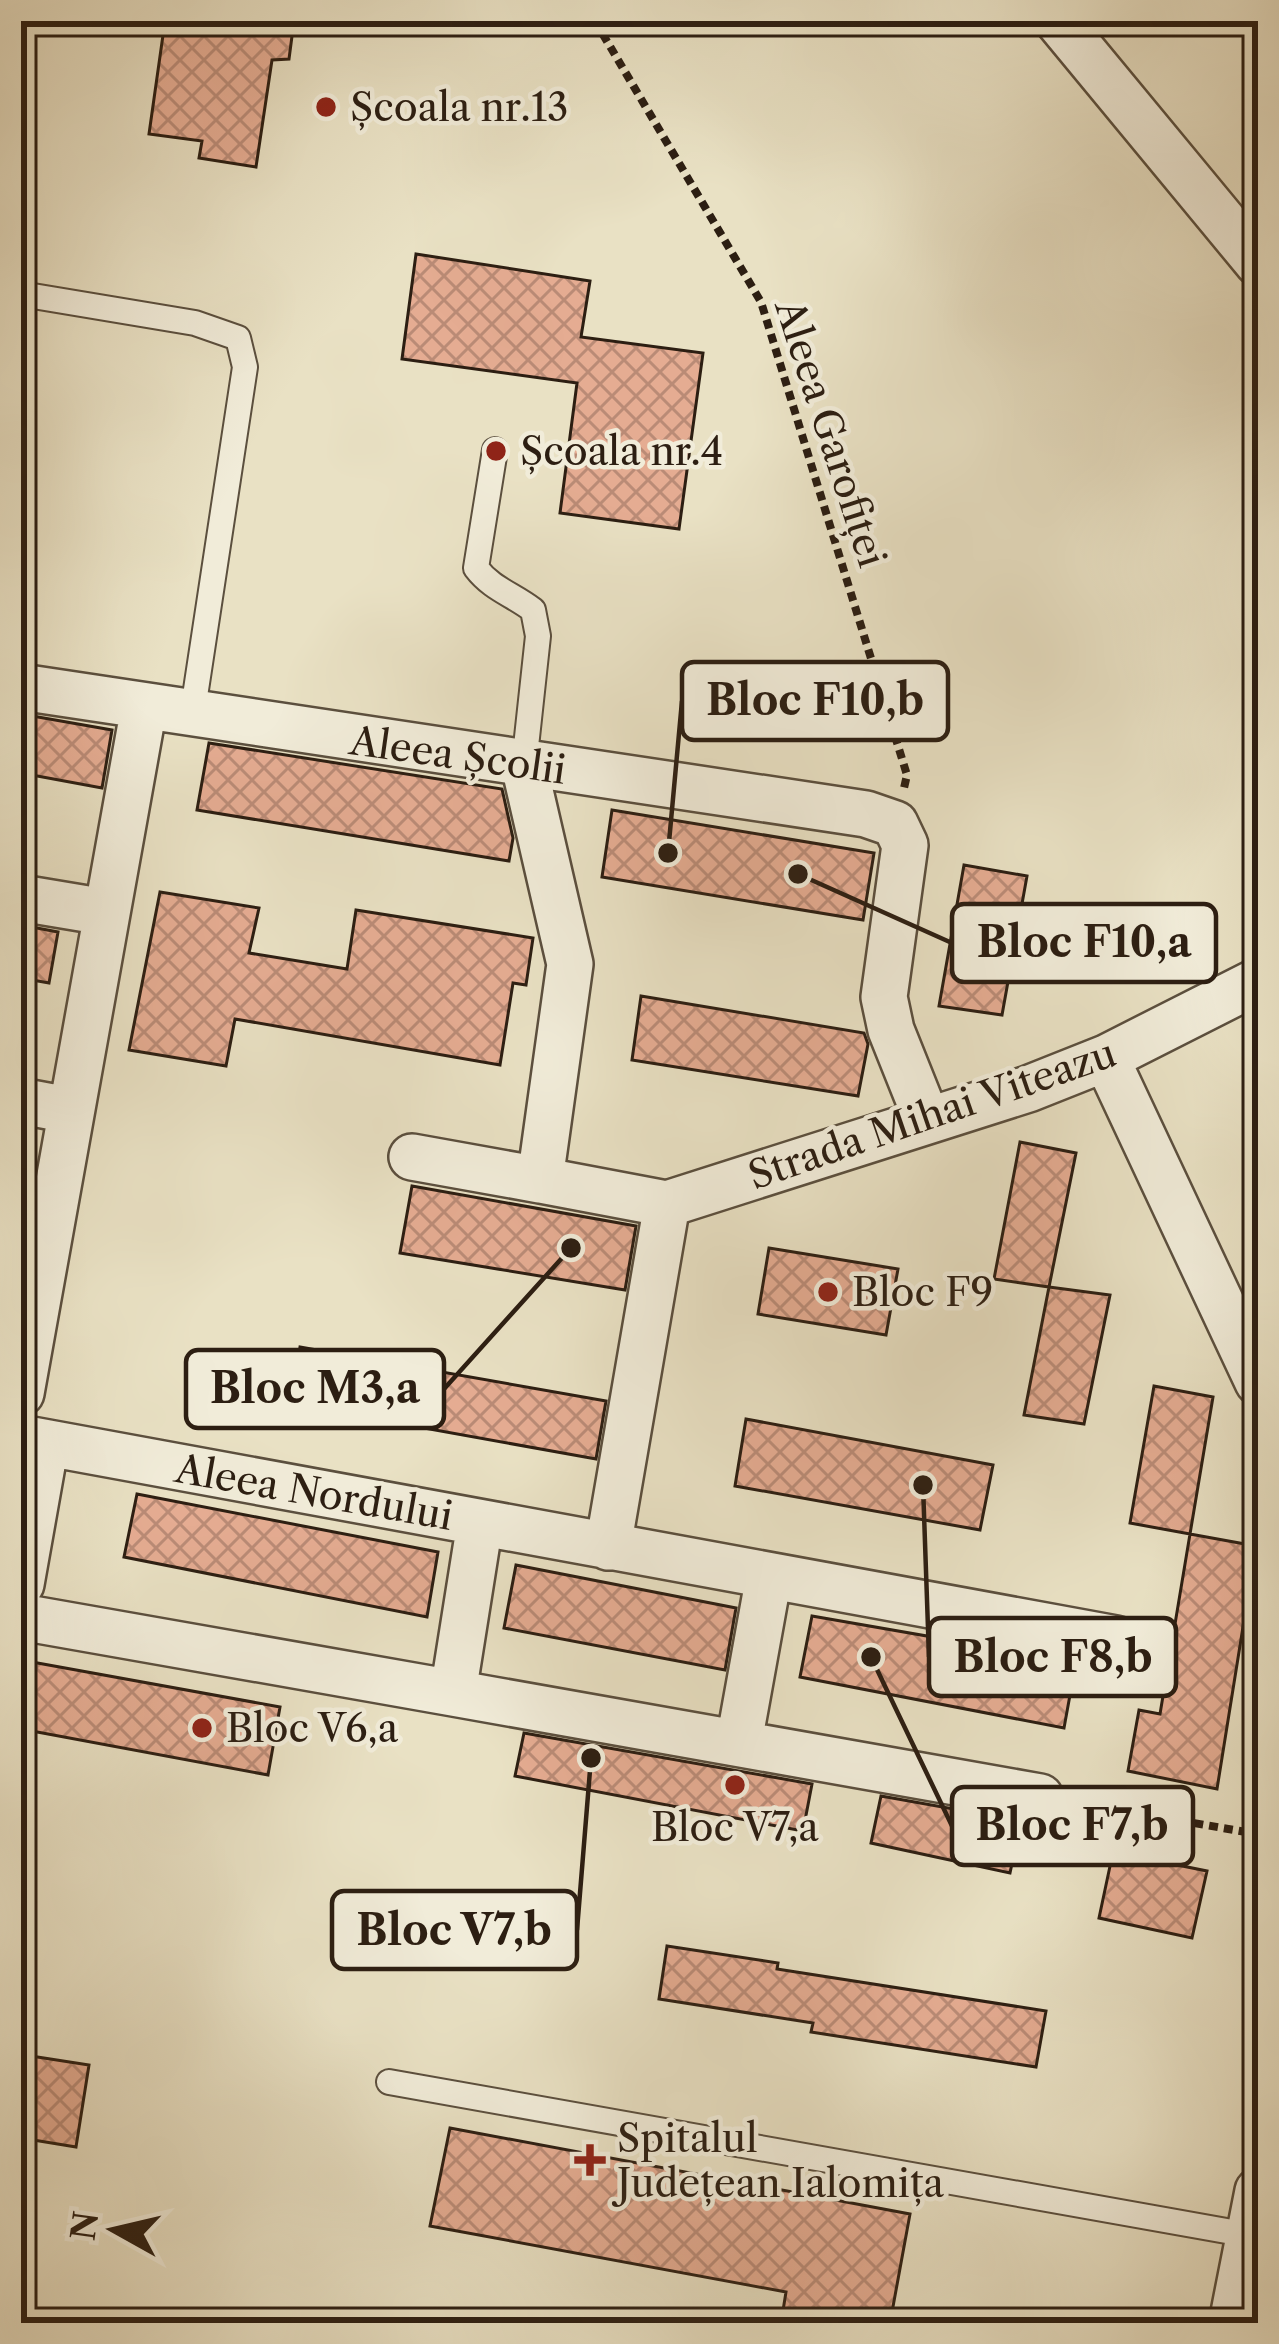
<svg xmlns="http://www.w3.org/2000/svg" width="1279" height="2344" viewBox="0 0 1279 2344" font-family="'Libre Caslon Text',serif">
  <defs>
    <pattern id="building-cross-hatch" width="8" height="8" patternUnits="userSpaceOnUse" patternTransform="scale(3)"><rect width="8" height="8" fill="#e5ac92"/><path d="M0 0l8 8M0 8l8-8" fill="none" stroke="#ba8b76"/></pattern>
  </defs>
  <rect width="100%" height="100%" fill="#e9e1c4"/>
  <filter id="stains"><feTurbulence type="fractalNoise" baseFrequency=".00167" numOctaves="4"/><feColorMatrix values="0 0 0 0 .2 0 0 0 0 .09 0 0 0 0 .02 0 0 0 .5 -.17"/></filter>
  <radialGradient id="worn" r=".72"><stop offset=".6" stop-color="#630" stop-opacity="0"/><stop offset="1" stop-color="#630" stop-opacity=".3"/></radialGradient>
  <path fill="url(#building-cross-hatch)" stroke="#2c1e12" stroke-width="3" d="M 165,21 L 294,21 L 289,59 L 272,60 L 256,167 L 199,158 L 202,141 L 149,134 Z
    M 416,254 L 590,281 L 581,337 L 703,353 L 679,529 L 560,513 L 577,383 L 402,359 Z
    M 21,714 L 112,730 L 102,788 L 21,773 Z
    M 209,743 L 502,789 L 513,838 L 509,861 L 197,810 Z
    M 612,810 L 874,853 L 863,920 L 602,877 Z
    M 964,865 L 1027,876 L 1002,1015 L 939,1006 Z
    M 160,892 L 259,908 L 249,953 L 347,969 L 356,910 L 533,938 L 526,985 L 513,983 L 500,1065 L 235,1019 L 226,1066 L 129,1050 Z
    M 21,925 L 58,932 L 49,983 L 21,978 Z
    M 641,996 L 864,1033 L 868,1044 L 858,1096 L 632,1060 Z
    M 1020,1142 L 1076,1153 L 1049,1287 L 994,1279 Z
    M 412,1186 L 636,1226 L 625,1290 L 400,1253 Z
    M 769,1248 L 898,1269 L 886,1335 L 758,1314 Z
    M 1049,1287 L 1110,1295 L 1084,1424 L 1024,1415 Z
    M 300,1347 L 606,1401 L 596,1459 L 291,1404 Z
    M 1154,1386 L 1213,1397 L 1190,1534 L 1130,1523 Z
    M 746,1419 L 993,1465 L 980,1530 L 735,1486 Z
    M 137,1494 L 438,1552 L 427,1617 L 124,1557 Z
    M 1190,1534 L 1256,1546 L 1217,1789 L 1128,1771 L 1139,1710 L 1160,1714 Z
    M 516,1565 L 736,1608 L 725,1670 L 504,1628 Z
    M 812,1616 L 1076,1662 L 1064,1728 L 800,1677 Z
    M 21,1660 L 280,1707 L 268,1775 L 21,1729 Z
    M 524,1733 L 812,1784 L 803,1831 L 515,1776 Z
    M 881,1796 L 1021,1821 L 1010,1873 L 871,1843 Z
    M 1113,1852 L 1207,1871 L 1192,1938 L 1099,1918 Z
    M 667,1946 L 778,1963 L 777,1969 L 1046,2011 L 1036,2067 L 811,2032 L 813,2023 L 659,1999 Z
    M 31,2056 L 89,2065 L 76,2147 L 21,2138 Z
    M 450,2128 L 910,2214 L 890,2323 L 781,2323 L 786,2292 L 430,2226 Z"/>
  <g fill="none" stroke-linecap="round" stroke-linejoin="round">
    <g stroke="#5b4f3e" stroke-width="28">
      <path id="service" d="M 21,294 L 195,323 L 238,338 L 245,367 L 192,716
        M 495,450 L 476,568 C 492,589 512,594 533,610 L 538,636 L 524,765
        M 389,2082 L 1249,2235"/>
    </g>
    <g stroke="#5b4f3e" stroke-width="50">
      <path id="minor" d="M 1058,21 L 1258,263
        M 21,687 L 866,814 L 895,824 L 905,845 L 884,997 L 891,1030 L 927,1120
        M 524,765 L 570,964 L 540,1180 L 667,1204 L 1028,1089 L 1106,1058 L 1258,981
        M 21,898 L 105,912
        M 1106,1058 L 1258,1382
        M 21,1101 L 69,1110
        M 412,1157 L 540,1180
        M 21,1393 L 144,707
        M 21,1438 L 1116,1639
        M 480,1523 L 453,1693 L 1040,1797
        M 608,1547 L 667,1204
        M 21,1584 L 46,1443
        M 21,1617 L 453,1693
        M 739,1742 L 769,1576
        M 1232,2323 L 1258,2191"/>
    </g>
    <path stroke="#2c1e12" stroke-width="8" stroke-dasharray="9 6" stroke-linecap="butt" d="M 595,21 L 761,302 L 907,775 L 904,788
      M 1076,1803 L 1258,1834"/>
    <use href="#service" stroke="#f1ecd9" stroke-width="24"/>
    <use href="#minor" stroke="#f1ecd9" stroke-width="45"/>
  </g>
  <g fill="#8f2418" stroke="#f1ecd9" stroke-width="4.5">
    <circle cx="326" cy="107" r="12"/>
    <circle cx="496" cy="451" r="12"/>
    <circle cx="828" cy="1292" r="12"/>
    <circle cx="202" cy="1728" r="12"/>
    <circle cx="735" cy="1785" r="12"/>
    <path d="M584 2142h12v12h12v12h-12v12h-12v-12h-12v-12h12z"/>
  </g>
  <g text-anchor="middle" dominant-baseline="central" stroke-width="9" stroke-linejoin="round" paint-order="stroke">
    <g font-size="39" fill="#2c1e12" stroke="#f1ecd9" text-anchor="start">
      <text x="350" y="107">Școala nr.13</text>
      <text x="520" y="451">Școala nr.4</text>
      <text x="852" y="1292">Bloc F9</text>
      <text x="226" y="1728">Bloc V6,a</text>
      <text x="735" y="1827" text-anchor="middle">Bloc V7,a</text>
      <text x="617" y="2138">Spitalul<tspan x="617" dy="45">Județean Ialomița</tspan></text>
    </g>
    <g font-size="39" fill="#2c1e12" stroke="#f1ecd9">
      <text transform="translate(831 433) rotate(72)">Aleea Garofiței</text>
      <text transform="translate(458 755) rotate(8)">Aleea Școlii</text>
      <text transform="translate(932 1114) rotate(-19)">Strada Mihai Viteazu</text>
      <text transform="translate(314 1492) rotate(10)">Aleea Nordului</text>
    </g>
  </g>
  <path fill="none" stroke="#2c1e12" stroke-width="4.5" d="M668 853L682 701M798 874L952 943M571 1248L444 1389M923 1485L929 1657M871 1657L952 1826M591 1758L577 1930"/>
  <g fill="#2c1e12" stroke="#f1ecd9" stroke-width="4.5">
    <circle cx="668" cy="853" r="12"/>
    <circle cx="798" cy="874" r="12"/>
    <circle cx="571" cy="1248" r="12"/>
    <circle cx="923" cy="1485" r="12"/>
    <circle cx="871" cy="1657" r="12"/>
    <circle cx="591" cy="1758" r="12"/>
  </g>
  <g fill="#f1ecd9" stroke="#2c1e12" stroke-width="4.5">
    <rect x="682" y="662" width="266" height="78" rx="12"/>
    <rect x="952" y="904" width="264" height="78" rx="12"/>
    <rect x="186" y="1350" width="258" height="78" rx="12"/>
    <rect x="929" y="1618" width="247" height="78" rx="12"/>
    <rect x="952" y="1787" width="241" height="78" rx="12"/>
    <rect x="332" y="1891" width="245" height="78" rx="12"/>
  </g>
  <g font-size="42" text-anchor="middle" font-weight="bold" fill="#2c1e12">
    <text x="815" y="715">Bloc F10,b</text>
    <text x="1084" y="957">Bloc F10,a</text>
    <text x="315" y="1403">Bloc M3,a</text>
    <text x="1053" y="1672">Bloc F8,b</text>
    <text x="1072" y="1840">Bloc F7,b</text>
    <text x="454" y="1945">Bloc V7,b</text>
  </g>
  <rect width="1279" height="2344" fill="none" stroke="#e9e1c4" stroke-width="72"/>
  <rect x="24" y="24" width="1231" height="2296" fill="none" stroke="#2c1e12" stroke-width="6"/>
  <rect x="36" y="36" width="1207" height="2272" fill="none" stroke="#2c1e12" stroke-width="3"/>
  <g transform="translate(114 2230) rotate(278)" stroke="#f1ecd9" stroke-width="9" paint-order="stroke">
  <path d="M0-9L21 45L0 30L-21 45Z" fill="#2c1e12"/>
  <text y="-18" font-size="33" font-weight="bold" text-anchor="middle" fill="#2c1e12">N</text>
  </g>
  <rect width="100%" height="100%" filter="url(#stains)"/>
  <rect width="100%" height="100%" fill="url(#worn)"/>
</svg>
